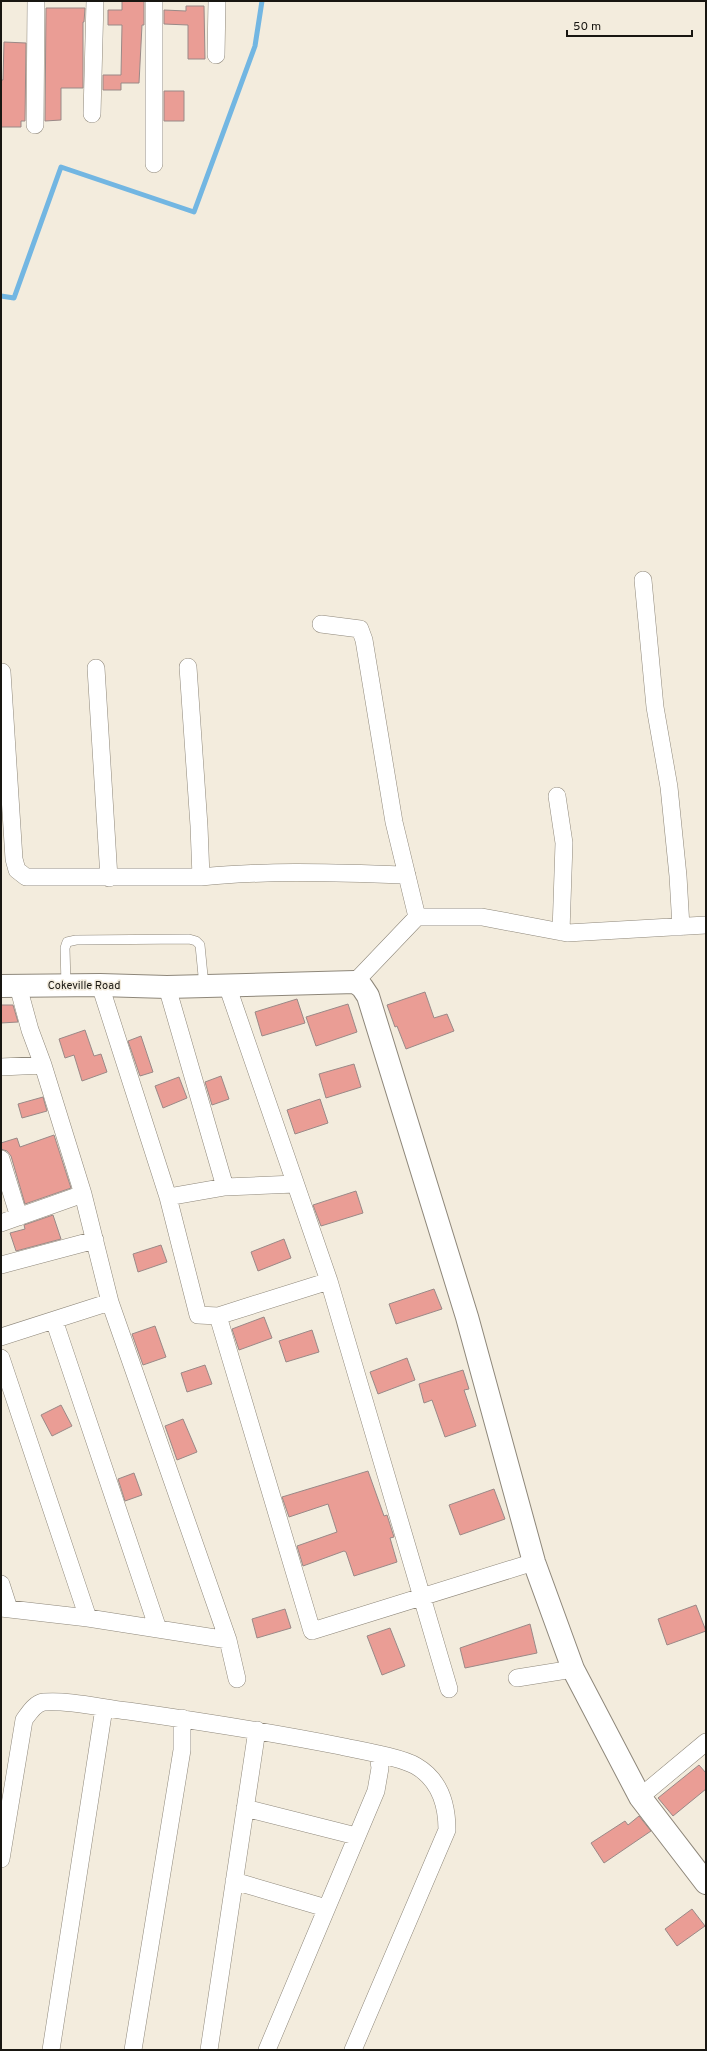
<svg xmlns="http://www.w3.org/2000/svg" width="707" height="2051" viewBox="0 0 707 2051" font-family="Overpass,sans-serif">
  <rect width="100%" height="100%" fill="#f3ecdd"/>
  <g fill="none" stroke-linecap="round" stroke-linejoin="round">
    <path stroke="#72b6e2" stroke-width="5" d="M 1,296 L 14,298 L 61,167 L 194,212 L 255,46 L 262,1"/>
  </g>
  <path fill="#ea9d95" stroke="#9a8987" d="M 122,1 L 144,1 L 144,25 L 142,25 L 139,83 L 121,83 L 121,90 L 103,90 L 103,75 L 121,75 L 122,25 L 108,25 L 108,10 L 122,10 Z
    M 186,6 L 204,6 L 205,59 L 188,59 L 188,25 L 164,24 L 164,10 L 186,11 Z
    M 46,8 L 85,8 L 84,22 L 83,22 L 83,88 L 61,88 L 61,120 L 45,121 Z
    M 4,42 L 26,43 L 25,121 L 21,121 L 21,127 L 1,127 L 1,80 L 3,80 Z
    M 164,91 L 184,91 L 184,121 L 164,121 Z
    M 425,992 L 434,1018 L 447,1014 L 454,1031 L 406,1049 L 397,1026 L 395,1027 L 387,1005 Z
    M 297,999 L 305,1023 L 262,1036 L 255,1012 Z
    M 348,1004 L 357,1032 L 316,1046 L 306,1017 Z
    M 1,1005 L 13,1005 L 18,1022 L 1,1023 Z
    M 85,1030 L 94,1056 L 101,1054 L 107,1072 L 82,1081 L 74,1055 L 65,1058 L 59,1039 Z
    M 141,1036 L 153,1072 L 140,1076 L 128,1041 Z
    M 354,1064 L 361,1087 L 326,1098 L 319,1074 Z
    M 221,1076 L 229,1099 L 212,1105 L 205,1082 Z
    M 179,1077 L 187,1098 L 163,1108 L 155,1086 Z
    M 43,1097 L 47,1111 L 22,1118 L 18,1104 Z
    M 320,1099 L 328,1123 L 295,1134 L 287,1110 Z
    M 54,1135 L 71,1188 L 25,1204 L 11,1156 L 7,1151 L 1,1149 L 1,1143 L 17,1138 L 20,1147 Z
    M 356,1191 L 363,1213 L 321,1226 L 313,1205 Z
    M 53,1215 L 61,1239 L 16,1251 L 10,1233 L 25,1229 L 24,1225 Z
    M 284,1239 L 291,1258 L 258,1271 L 251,1252 Z
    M 161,1245 L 167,1262 L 138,1272 L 133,1254 Z
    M 434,1289 L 442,1309 L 396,1324 L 389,1304 Z
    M 264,1317 L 272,1338 L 239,1350 L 232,1329 Z
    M 155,1326 L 166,1357 L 143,1365 L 132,1334 Z
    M 312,1330 L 319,1352 L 286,1362 L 279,1341 Z
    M 407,1358 L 415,1380 L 378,1394 L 370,1372 Z
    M 205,1365 L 212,1384 L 187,1392 L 181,1373 Z
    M 463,1370 L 469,1389 L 464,1390 L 476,1426 L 445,1437 L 432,1400 L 424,1403 L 419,1384 Z
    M 61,1405 L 72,1426 L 52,1436 L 41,1415 Z
    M 183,1419 L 197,1452 L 177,1460 L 165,1426 Z
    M 368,1471 L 384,1516 L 387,1515 L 394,1537 L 390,1538 L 397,1562 L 354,1576 L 346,1552 L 344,1551 L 303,1566 L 297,1546 L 337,1532 L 328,1504 L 289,1517 L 282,1497 Z
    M 134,1473 L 142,1495 L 125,1501 L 118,1479 Z
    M 494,1489 L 505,1519 L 460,1535 L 449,1505 Z
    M 696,1605 L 706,1631 L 667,1645 L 658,1619 Z
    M 285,1609 L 291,1628 L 257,1638 L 252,1619 Z
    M 530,1624 L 537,1653 L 465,1668 L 460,1648 Z
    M 390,1628 L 405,1666 L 382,1675 L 367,1636 Z
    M 699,1765 L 706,1773 L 706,1789 L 673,1816 L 658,1798 Z
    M 639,1816 L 651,1831 L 604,1863 L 591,1843 L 625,1821 L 628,1825 Z
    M 692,1909 L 705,1926 L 677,1946 L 665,1929 Z"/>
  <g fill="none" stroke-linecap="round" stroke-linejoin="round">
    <g stroke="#8e877a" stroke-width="10">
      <path id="lane" d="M 66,985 L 65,948 L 67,942 L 76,940 L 189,939 L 196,941 L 200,945 L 204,986"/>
    </g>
    <g stroke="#8e877a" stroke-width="18">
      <path id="street" d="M 154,1 L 154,164
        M 216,55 L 217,1
        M 92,114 L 95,1
        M 35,125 L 36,1
        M 643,580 L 655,707 L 669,787 L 678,876 L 681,927
        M 321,624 L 360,629 L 364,640 L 394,822 L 417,917
        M 188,667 L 199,826 L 201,877
        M 96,668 L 109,878
        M 2,672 L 14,859 L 17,870 L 26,877 L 201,877 C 269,870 339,873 407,875
        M 557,796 L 564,843 L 561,932
        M 355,982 L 417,917 L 482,917 L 567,933 L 706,925
        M 100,985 L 168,1197 L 198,1315 L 218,1316 L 329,1281
        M 227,985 L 329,1281 L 449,1689
        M 18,986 L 30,1030 L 43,1065 L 83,1194 L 110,1302 L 228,1640 L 237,1679
        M 167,987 L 225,1187
        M 1,1067 L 43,1065
        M 1,1159 L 19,1217
        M 168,1197 L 225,1187 L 295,1184
        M 1,1223 L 83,1194
        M 1,1265 L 95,1240
        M 218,1316 L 312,1631 L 534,1562
        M 54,1320 L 158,1629
        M 1,1337 L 110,1302
        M 1,1358 L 88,1618
        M 1,1584 L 9,1609
        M 1,1608 L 88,1618 L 228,1640
        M 517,1678 L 573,1669
        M 640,1797 L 706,1742
        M 245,1808 L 356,1836
        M 1,1859 L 24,1720 C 29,1713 35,1703 44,1702 C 71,1700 101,1708 128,1711 C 199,1721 269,1732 340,1746 C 358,1750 401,1757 416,1766 C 440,1780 447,1804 447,1830 L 353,2050
        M 234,1881 L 326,1908
        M 51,2050 L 104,1708
        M 133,2050 L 182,1750 L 182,1718
        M 209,2050 L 257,1730
        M 267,2050 L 376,1791 L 380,1768 L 378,1754"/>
    </g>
    <g stroke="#8e877a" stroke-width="24">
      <path id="secondary" d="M 1,986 L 100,985 L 167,987 L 355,982 L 362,987 L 368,996 L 467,1317 L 534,1562 L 573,1669 L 640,1797 L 706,1883"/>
    </g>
    <use href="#lane" stroke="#fff" stroke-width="9"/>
    <use href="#street" stroke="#fff" stroke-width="17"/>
    <use href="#secondary" stroke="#fff" stroke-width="22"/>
  </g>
  <g text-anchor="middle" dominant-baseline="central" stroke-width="3" stroke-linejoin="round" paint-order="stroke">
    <g font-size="11" fill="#181611" stroke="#f3ecdd">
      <text x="84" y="986">Cokeville Road</text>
    </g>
  </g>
  <rect width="707" height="2051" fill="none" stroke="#181611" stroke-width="4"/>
  <path d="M567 30v6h125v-6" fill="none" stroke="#181611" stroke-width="2"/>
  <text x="573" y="30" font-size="12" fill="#181611" stroke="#f3ecdd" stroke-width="3" paint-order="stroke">50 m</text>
</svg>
